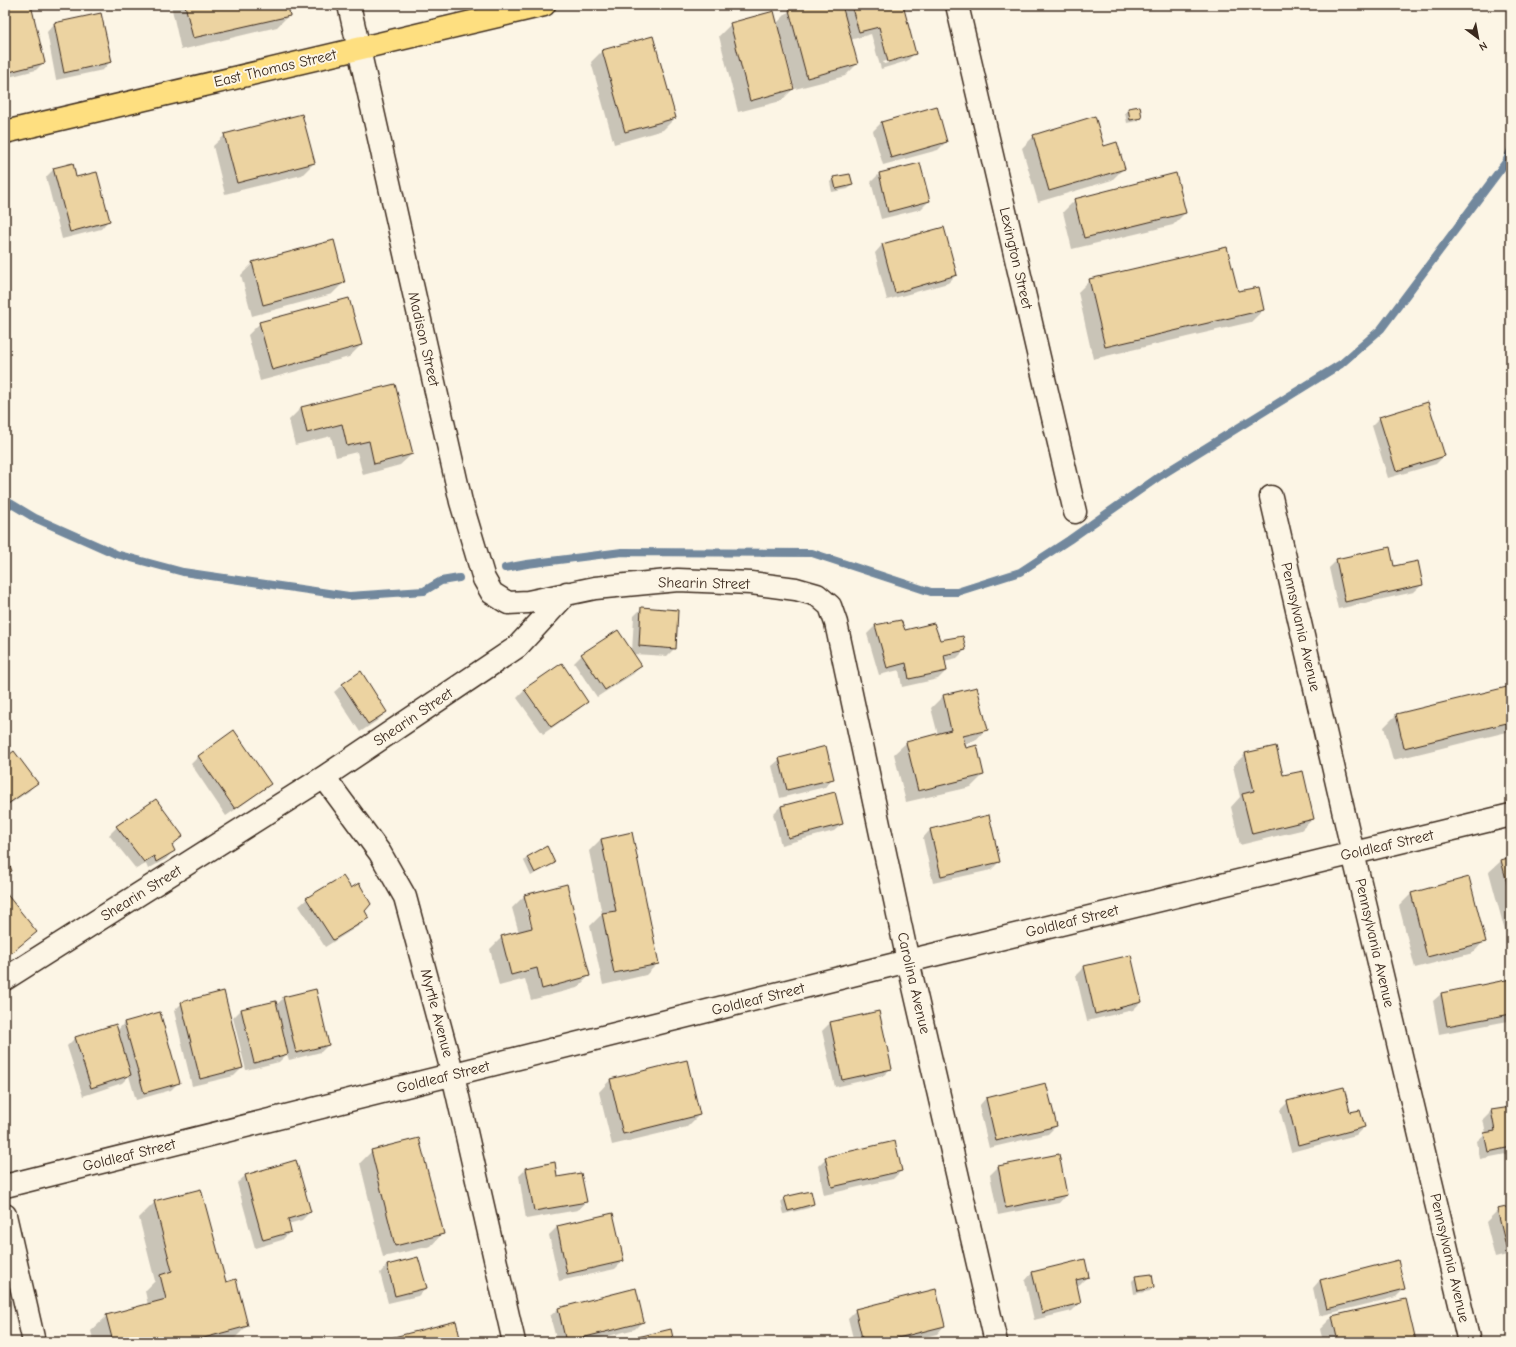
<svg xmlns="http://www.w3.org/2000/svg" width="1516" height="1347" viewBox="0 0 1516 1347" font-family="'Comic Neue',sans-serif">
  <rect width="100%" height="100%" fill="#fcf5e5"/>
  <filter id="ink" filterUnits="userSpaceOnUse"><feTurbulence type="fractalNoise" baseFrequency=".025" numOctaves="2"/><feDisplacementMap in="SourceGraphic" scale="8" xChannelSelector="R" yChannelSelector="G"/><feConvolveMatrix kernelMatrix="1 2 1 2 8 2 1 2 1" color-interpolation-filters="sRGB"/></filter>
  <g filter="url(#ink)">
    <path fill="#0003" fill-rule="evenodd" d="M 5,5 L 30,5 L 44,62 L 36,70 L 5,78 Z
      M 171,5 L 287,5 L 289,15 L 277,27 L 181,50 Z
      M 811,5 L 841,5 L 843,13 L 850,5 L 902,5 L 915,53 L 907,61 L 881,69 L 871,34 L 850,40 L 857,64 L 845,76 L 795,89 L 784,47 L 782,47 L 793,89 L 781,101 L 738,112 L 719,36 L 731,24 L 776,24 L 789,11 ZM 907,55 L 907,57 L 884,64 L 883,62 Z
      M 54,24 L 110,62 L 103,70 L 56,80 L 47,32 Z
      M 603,50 L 675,118 L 663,130 L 614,144 L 591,62 Z
      M 936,108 L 946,142 L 938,150 L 883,165 L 873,131 L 881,123 Z
      M 1128,109 L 1141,117 L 1137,121 L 1127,123 L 1125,113 Z
      M 225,135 L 314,163 L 302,175 L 225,194 L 213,146 Z
      M 1034,136 L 1103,147 L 1124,168 L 1112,180 L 1038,202 L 1022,148 Z
      M 920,164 L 929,201 L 921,209 L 881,219 L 871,182 L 879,174 Z
      M 54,169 L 75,178 L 108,221 L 101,229 L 62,239 L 46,177 Z
      M 834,178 L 852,185 L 848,189 L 832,192 L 830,182 Z
      M 1075,200 L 1185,213 L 1173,225 L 1072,249 L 1063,212 Z
      M 882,245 L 956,275 L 948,283 L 887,300 L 875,253 Z
      M 253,263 L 344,282 L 332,294 L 252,316 L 241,275 Z
      M 1090,280 L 1237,293 L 1263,310 L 1251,322 L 1093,359 L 1078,292 Z
      M 260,323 L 361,345 L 349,357 L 260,381 L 248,335 Z
      M 395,385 L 412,454 L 400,465 L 363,475 L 357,452 L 336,457 L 331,436 L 295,445 L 289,420 L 301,408 Z
      M 1380,418 L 1444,456 L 1436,464 L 1388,478 L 1372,426 Z
      M 5,552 L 8,558 L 5,561 Z
      M 1337,560 L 1393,567 L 1422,585 L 1414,592 L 1338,609 L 1329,568 Z
      M 642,608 L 675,648 L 667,656 L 633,654 L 641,666 L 633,674 L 597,697 L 574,663 L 582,655 L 632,652 L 634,616 Z
      M 901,621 L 905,631 L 965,650 L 957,658 L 944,661 L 946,671 L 938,679 L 902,687 L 899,670 L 879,675 L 867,634 L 875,626 Z
      M 360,673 L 386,712 L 378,720 L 360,732 L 334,692 L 342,685 Z
      M 1511,687 L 1511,731 L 1393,760 L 1384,727 L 1396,715 Z
      M 976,688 L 986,729 L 975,741 L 964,744 L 966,749 L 983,775 L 971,787 L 906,802 L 894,754 L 906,743 L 938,735 L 931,708 L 943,696 Z
      M 525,690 L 587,702 L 579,709 L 543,734 L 517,698 Z
      M 1275,747 L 1282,777 L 1313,819 L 1301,830 L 1240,845 L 1231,807 L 1240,797 L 1233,766 L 1245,754 Z
      M 199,756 L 270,783 L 262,791 L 226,816 L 191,764 Z
      M 5,759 L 36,783 L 29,791 L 5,807 Z
      M 780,759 L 832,779 L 825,787 L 780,798 L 772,766 Z
      M 835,793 L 842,824 L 834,831 L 781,845 L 773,814 L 781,806 Z
      M 156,800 L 182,835 L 171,846 L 173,851 L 166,859 L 148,869 L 146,864 L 136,869 L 109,835 L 117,827 Z
      M 930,830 L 999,862 L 991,870 L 933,883 L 923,838 Z
      M 601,839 L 658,963 L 646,975 L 603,985 L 590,926 L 602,914 L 589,851 Z
      M 527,857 L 554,862 L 531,876 L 524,861 Z
      M 1511,858 L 1511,934 L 1506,935 L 1489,872 L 1501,861 Z
      M 1411,894 L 1484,941 L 1473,953 L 1415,968 L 1399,906 Z
      M 524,896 L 589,976 L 577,988 L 531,1000 L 525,979 L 499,986 L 490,949 L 502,937 L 519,933 L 512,908 ZM 525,903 L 527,903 L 534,933 L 532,933 Z
      M 307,899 L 364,911 L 368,917 L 360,925 L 325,947 L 299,906 Z
      M 1084,967 L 1141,1002 L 1133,1010 L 1087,1021 L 1076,975 Z
      M 1511,983 L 1511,1018 L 1508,1021 L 1439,1034 L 1433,1001 L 1441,994 Z
      M 284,998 L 328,1045 L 321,1052 L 289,1060 L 287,1054 L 279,1062 L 246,1070 L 233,1018 L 241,1010 L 276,1005 Z
      M 182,1003 L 242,1068 L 234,1076 L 192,1086 L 174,1011 Z
      M 160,1013 L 179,1082 L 171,1090 L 136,1100 L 129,1076 L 122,1083 L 83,1096 L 67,1046 L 75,1038 L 115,1025 L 117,1031 L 124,1023 Z
      M 830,1023 L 891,1068 L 883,1076 L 835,1087 L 822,1031 Z
      M 610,1080 L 699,1115 L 687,1127 L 612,1145 L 599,1092 Z
      M 986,1098 L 1056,1126 L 1048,1134 L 989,1148 L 979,1106 Z
      M 1288,1102 L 1350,1113 L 1364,1127 L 1356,1135 L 1291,1152 L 1280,1110 Z
      M 1511,1108 L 1511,1153 L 1480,1159 L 1477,1141 L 1486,1133 L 1483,1119 L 1491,1111 Z
      M 372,1151 L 442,1234 L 431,1246 L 383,1257 L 360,1163 Z
      M 1058,1155 L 1066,1195 L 1059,1203 L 998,1215 L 990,1175 L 998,1167 Z
      M 826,1158 L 901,1171 L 893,1179 L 824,1195 L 818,1166 Z
      M 296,1161 L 310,1212 L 302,1220 L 288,1224 L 290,1232 L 282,1240 L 255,1248 L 237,1183 L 245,1176 Z
      M 526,1169 L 556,1178 L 585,1202 L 578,1210 L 526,1219 L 519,1176 Z
      M 785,1198 L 813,1204 L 809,1208 L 784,1214 L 781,1202 Z
      M 155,1202 L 225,1283 L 247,1326 L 231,1342 L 94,1342 L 91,1331 L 107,1316 L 148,1305 L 145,1291 L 155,1281 L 139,1218 Z
      M 1511,1207 L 1511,1254 L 1495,1258 L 1486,1222 L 1498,1210 Z
      M 613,1215 L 623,1261 L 615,1269 L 559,1281 L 549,1235 L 557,1227 Z
      M 387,1265 L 426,1288 L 418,1296 L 388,1303 L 380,1273 Z
      M 1032,1273 L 1088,1276 L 1080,1284 L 1076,1286 L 1080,1303 L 1072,1311 L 1034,1320 L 1025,1281 Z
      M 1136,1277 L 1153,1287 L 1150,1291 L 1134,1294 L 1132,1281 Z
      M 1320,1280 L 1404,1289 L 1396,1297 L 1319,1316 L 1313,1288 Z
      M 1405,1300 L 1415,1342 L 1323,1342 L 1320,1329 L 1332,1317 Z
      M 558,1309 L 643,1321 L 635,1329 L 585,1342 L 557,1342 L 550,1316 Z
      M 856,1310 L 944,1326 L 937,1334 L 904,1342 L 854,1342 L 848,1318 Z"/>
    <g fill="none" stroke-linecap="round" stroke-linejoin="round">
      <path stroke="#72889d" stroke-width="8" d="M 5,500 L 35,518 L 116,554 L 183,572 L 349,596 L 424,591 L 441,581 L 459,578
        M 505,568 L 527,564 L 622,552 L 812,553 L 931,592 L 957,592 L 1020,572 L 1069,540 L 1160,476 L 1341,364 L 1381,329 L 1506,162 L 1511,150"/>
    </g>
    <path fill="#ecd3a1" stroke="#3b2a1e" d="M 5,5 L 31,5 L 45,63 L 5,73 Z
      M 185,5 L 288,5 L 290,16 L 193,38 Z
      M 807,5 L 842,5 L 858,64 L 807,78 L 789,10 Z
      M 851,5 L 903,5 L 916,54 L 888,62 L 879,27 L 859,32 Z
      M 774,11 L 794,89 L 750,101 L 730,23 Z
      M 101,13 L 112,62 L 64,73 L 54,23 Z
      M 653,36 L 676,118 L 625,132 L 602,50 Z
      M 937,106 L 947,142 L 891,158 L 881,122 Z
      M 1140,106 L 1142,118 L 1130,120 L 1128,108 Z
      M 302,114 L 315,163 L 237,183 L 224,134 Z
      M 1095,116 L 1104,146 L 1117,142 L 1125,169 L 1049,191 L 1033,135 Z
      M 73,163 L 76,177 L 97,172 L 110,221 L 70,232 L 53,168 Z
      M 920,163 L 930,201 L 888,212 L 879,173 Z
      M 1176,173 L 1186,213 L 1084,238 L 1074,199 Z
      M 850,174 L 853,185 L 836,189 L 833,177 Z
      M 944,227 L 957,275 L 895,293 L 882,244 Z
      M 334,240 L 345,283 L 263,305 L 252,262 Z
      M 1227,247 L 1238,291 L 1259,287 L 1264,310 L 1105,347 L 1089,279 Z
      M 349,298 L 362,345 L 272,370 L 259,322 Z
      M 395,384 L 413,454 L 374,464 L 369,441 L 347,446 L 342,424 L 307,433 L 301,407 Z
      M 1428,402 L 1445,456 L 1396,471 L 1379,417 Z
      M 1390,547 L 1394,566 L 1418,561 L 1423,585 L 1345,602 L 1336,559 Z
      M 641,607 L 678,610 L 676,649 L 639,646 Z
      M 901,620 L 905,630 L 934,623 L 940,640 L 963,636 L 966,650 L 944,655 L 947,671 L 909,679 L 906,663 L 887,668 L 875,625 Z
      M 618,630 L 642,666 L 605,690 L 581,654 Z
      M 562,663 L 588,702 L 551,727 L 524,689 Z
      M 361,671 L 387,712 L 368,724 L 342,684 Z
      M 1511,686 L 1511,722 L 1404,748 L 1396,714 Z
      M 977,687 L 988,730 L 963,736 L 966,748 L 977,745 L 984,775 L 918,791 L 906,742 L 951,730 L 943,695 Z
      M 234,730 L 271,784 L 235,809 L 198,756 Z
      M 826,746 L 834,779 L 787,790 L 779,758 Z
      M 1276,746 L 1283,775 L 1303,771 L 1314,819 L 1252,834 L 1242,794 L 1254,791 L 1245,753 Z
      M 14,751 L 38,783 L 5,806 L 5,758 Z
      M 835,792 L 843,824 L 788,838 L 781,806 Z
      M 156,799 L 183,836 L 172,845 L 175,851 L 156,862 L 154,856 L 144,862 L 116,826 Z
      M 989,815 L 1000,862 L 941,876 L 930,829 Z
      M 632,832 L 659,964 L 614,973 L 602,913 L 616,911 L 601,839 Z
      M 547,846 L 555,863 L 535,873 L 527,857 Z
      M 5,852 L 12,871 L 5,874 Z
      M 1511,857 L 1511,899 L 1501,860 Z
      M 343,876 L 351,888 L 359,883 L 371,904 L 365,911 L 369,918 L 333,940 L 306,898 Z
      M 1469,877 L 1486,942 L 1427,957 L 1411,893 Z
      M 567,884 L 590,976 L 542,989 L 537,968 L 511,975 L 501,936 L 532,928 L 524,895 Z
      M 5,892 L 37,932 L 5,958 Z
      M 1131,955 L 1142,1002 L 1095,1014 L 1084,966 Z
      M 1511,979 L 1511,1014 L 1447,1026 L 1441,993 Z
      M 316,989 L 329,1045 L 296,1053 L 283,997 Z
      M 224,991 L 243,1068 L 200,1079 L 181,1002 Z
      M 276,1001 L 288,1054 L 254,1063 L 241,1009 Z
      M 879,1011 L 892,1069 L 842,1080 L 830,1022 Z
      M 160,1012 L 180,1083 L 144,1093 L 124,1022 Z
      M 116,1024 L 131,1075 L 91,1088 L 75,1037 Z
      M 687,1060 L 700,1115 L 623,1134 L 610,1079 Z
      M 1046,1083 L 1057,1126 L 996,1141 L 986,1098 Z
      M 1344,1087 L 1350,1112 L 1360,1110 L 1365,1127 L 1298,1145 L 1287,1101 Z
      M 1511,1107 L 1511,1147 L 1488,1152 L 1484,1133 L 1495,1131 L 1491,1110 Z
      M 419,1138 L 444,1234 L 395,1246 L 371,1150 Z
      M 895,1141 L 902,1171 L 832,1187 L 825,1157 Z
      M 1059,1154 L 1067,1195 L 1006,1208 L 998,1166 Z
      M 296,1160 L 311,1212 L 288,1219 L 291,1232 L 263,1240 L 245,1175 Z
      M 555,1162 L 557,1177 L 581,1173 L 587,1202 L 534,1211 L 526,1168 Z
      M 201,1189 L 226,1282 L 236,1279 L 248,1326 L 189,1342 L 113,1342 L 106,1315 L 166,1299 L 160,1275 L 172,1271 L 154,1201 Z
      M 811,1191 L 814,1204 L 788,1211 L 784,1197 Z
      M 1511,1206 L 1511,1245 L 1506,1246 L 1497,1209 Z
      M 613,1213 L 624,1261 L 567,1274 L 557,1226 Z
      M 418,1257 L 427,1288 L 395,1296 L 387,1265 Z
      M 1085,1259 L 1089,1277 L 1076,1280 L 1081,1303 L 1042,1313 L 1032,1272 Z
      M 1398,1260 L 1405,1289 L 1327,1309 L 1320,1280 Z
      M 1152,1274 L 1154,1287 L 1138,1291 L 1135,1276 Z
      M 636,1288 L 644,1322 L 566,1342 L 558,1308 Z
      M 936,1289 L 945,1326 L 882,1342 L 863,1342 L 855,1309 Z
      M 1406,1299 L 1416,1342 L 1338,1342 L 1332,1316 Z
      M 456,1321 L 461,1342 L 392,1342 L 390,1338 Z
      M 671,1329 L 674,1342 L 617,1342 Z"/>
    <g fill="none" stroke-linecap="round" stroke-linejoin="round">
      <g stroke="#3b2a1e" stroke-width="25">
        <path id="street" d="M 349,5 L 461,502 L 484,579 L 492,593 L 508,603 L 528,602 L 595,588 L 678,580 L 751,583 L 796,589 L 817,595 L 830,606 L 836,623 L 908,961 L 996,1342
          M 957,5 L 1075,512
          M 1271,497 L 1353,853 L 1469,1342
          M 324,777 L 380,853 L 405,897 L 453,1075 L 514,1342
          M 5,979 L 324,777 L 517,647 L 567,593
          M 5,1186 L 908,961 L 1511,815
          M 5,1215 L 34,1342"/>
      </g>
      <g stroke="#3b2a1e" stroke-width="25">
        <path id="primary" d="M 5,132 L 544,5"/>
      </g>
      <use href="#street" stroke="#fcf5e5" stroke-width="22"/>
      <use href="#primary" stroke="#fedf80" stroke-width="22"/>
    </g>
  </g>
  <g text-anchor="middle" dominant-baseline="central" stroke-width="4" stroke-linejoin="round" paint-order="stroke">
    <g font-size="15" fill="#3b2a1e" stroke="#fcf5e5">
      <text transform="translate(275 68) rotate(-13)">East Thomas Street</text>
      <text transform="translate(1016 258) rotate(77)">Lexington Street</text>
      <text transform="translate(424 339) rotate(77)">Madison Street</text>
      <text transform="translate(704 583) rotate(1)">Shearin Street</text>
      <text transform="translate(1301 627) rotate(77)">Pennsylvania Avenue</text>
      <text transform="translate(413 717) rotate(-34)">Shearin Street</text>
      <text transform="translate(1387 845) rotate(-13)">Goldleaf Street</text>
      <text transform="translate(141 893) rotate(-32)">Shearin Street</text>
      <text transform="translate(1072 921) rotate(-14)">Goldleaf Street</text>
      <text transform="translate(1375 943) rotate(77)">Pennsylvania Avenue</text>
      <text transform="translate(914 983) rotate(77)">Carolina Avenue</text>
      <text transform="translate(758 999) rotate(-14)">Goldleaf Street</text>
      <text transform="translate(437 1013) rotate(75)">Myrtle Avenue</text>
      <text transform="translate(443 1077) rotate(-14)">Goldleaf Street</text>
      <text transform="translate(129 1155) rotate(-14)">Goldleaf Street</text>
      <text transform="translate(1450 1258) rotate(77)">Pennsylvania Avenue</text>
    </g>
  </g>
  <rect width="1516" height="1347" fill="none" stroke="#fcf5e5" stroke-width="20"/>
  <rect x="10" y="10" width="1496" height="1327" fill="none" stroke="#3b2a1e" stroke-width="1.5" filter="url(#ink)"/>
  <g transform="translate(1478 38) rotate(148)" stroke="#fcf5e5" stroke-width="3" paint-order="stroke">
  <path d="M0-3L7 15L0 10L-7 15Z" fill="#3b2a1e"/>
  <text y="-6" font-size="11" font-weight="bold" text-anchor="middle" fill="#3b2a1e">N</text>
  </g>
</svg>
